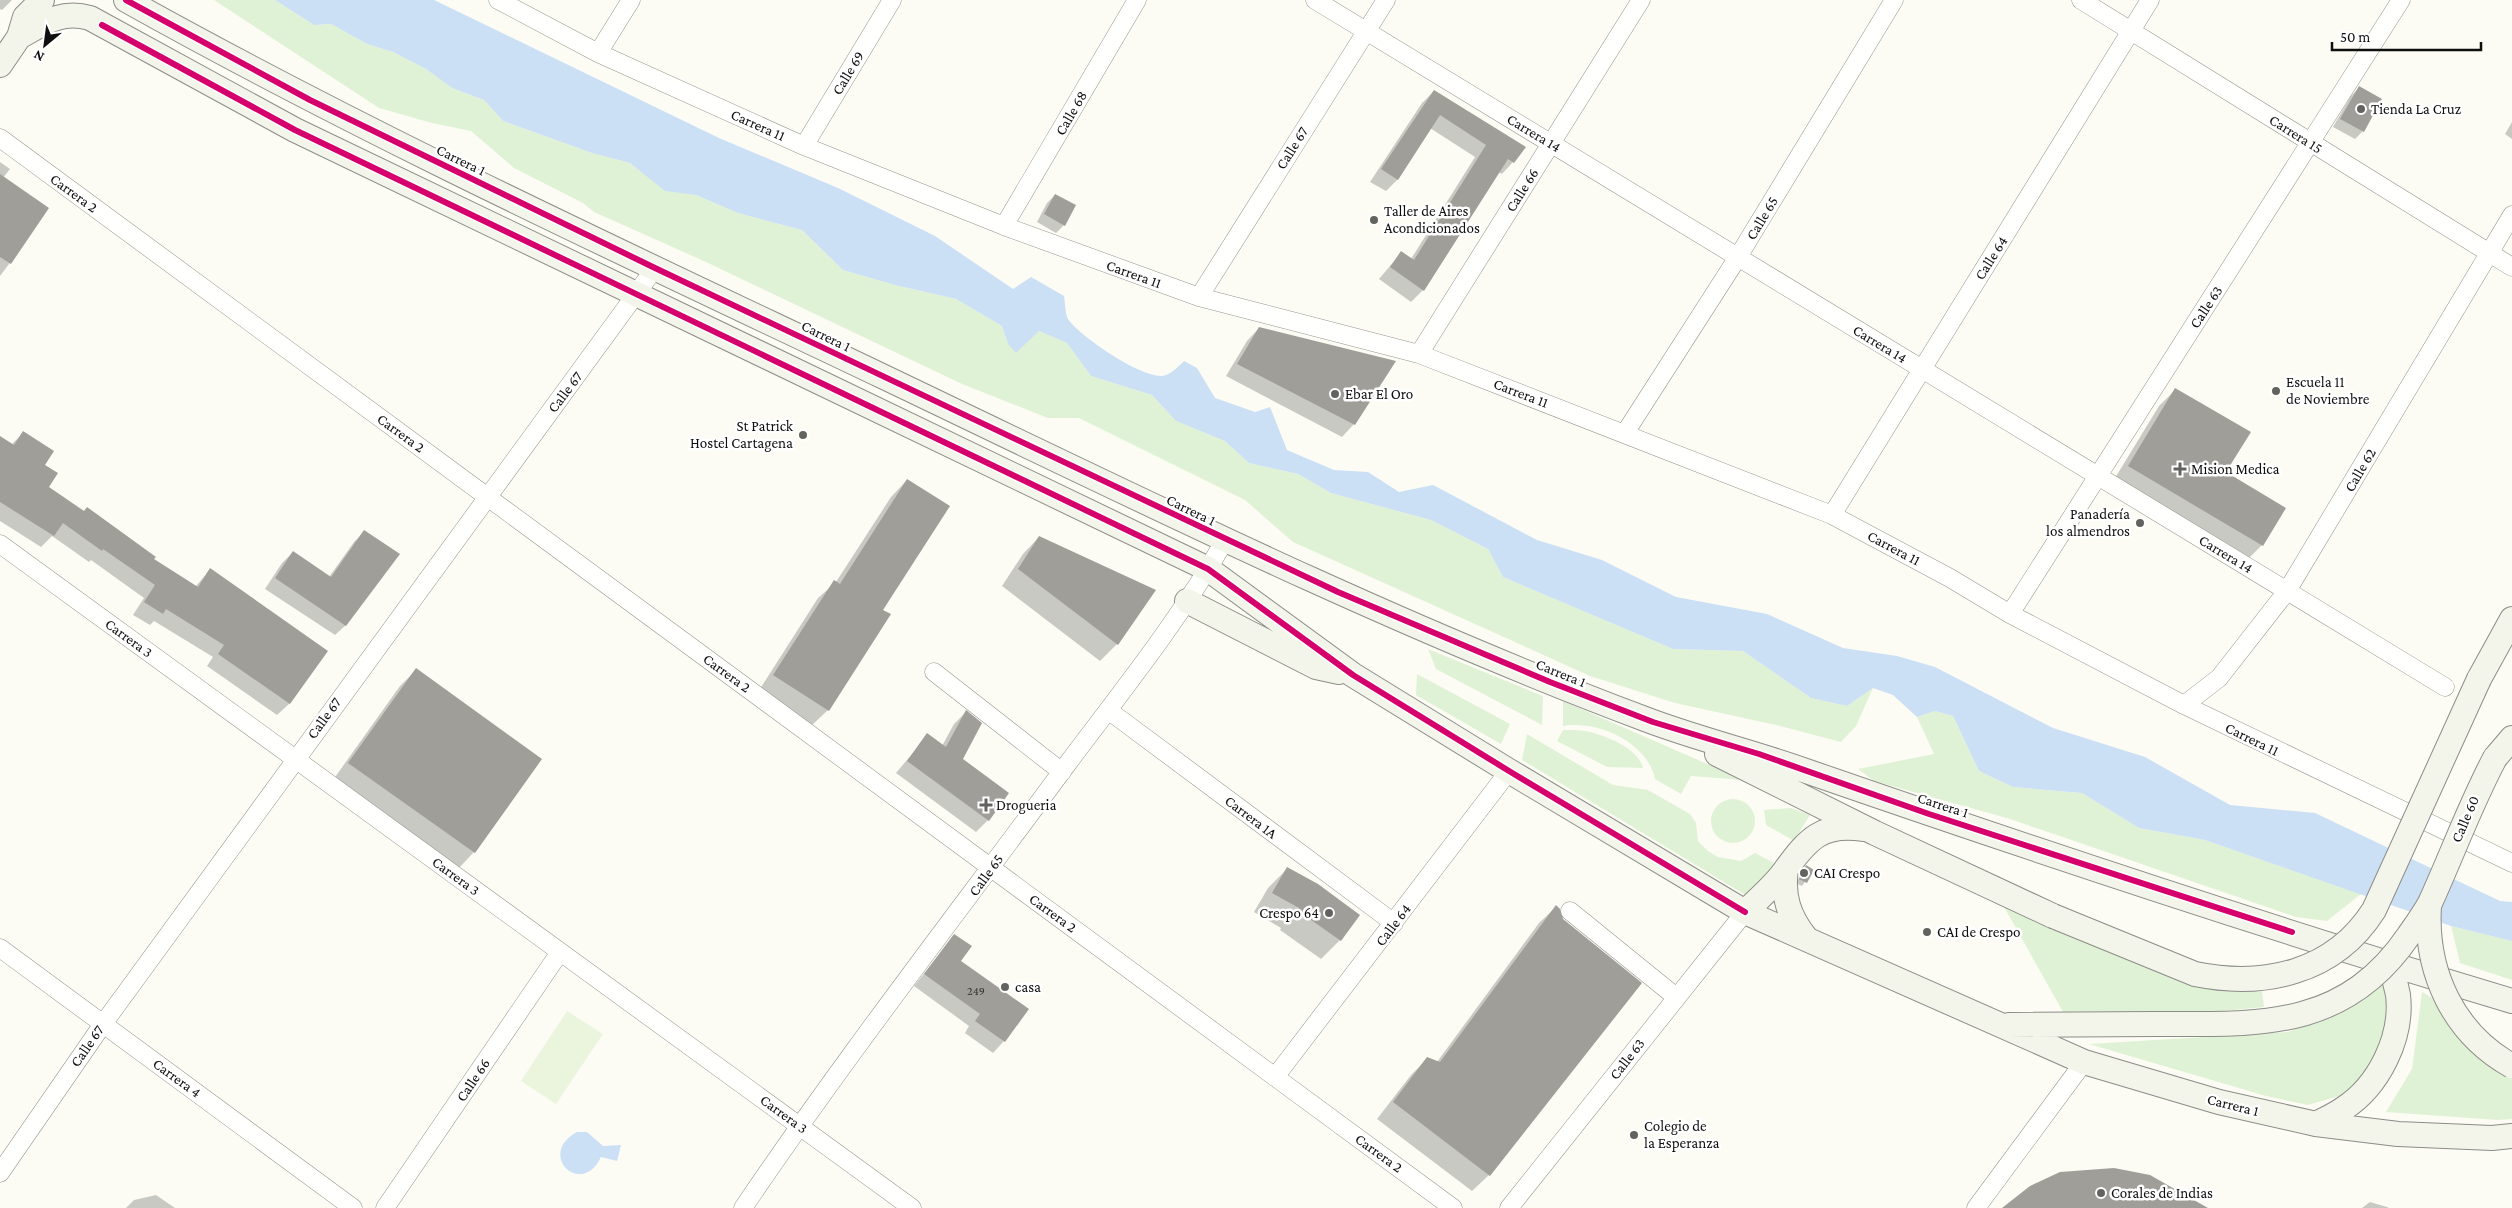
<svg xmlns="http://www.w3.org/2000/svg" width="2512" height="1208" viewBox="0 0 2512 1208" font-family="'Crimson Pro',serif">
  <rect width="100%" height="100%" fill="#fcfcf4"/>
  <path fill="#e0f2d5" d="M 214,0 L 275,0 L 314,25 L 331,24 L 367,44 L 393,52 L 426,69 L 452,88 L 484,100 L 503,121 L 592,153 L 630,163 L 665,190 L 696,195 L 738,213 L 802,230 L 843,270 L 895,285 L 956,299 L 1002,326 L 1008,344 L 1039,331 L 1067,343 L 1091,376 L 1152,395 L 1176,421 L 1225,441 L 1249,463 L 1298,474 L 1331,493 L 1431,520 L 1488,549 L 1503,577 L 1673,649 L 1743,651 L 1811,698 L 1847,706 L 1873,688 L 1856,726 L 1841,742 L 1776,725 L 1675,703 L 1590,676 L 1293,542 L 1245,500 L 1079,418 L 1048,418 L 962,384 L 706,262 L 594,212 L 583,203 L 514,168 L 471,131 L 432,123 L 379,108 Z
    M 1428,649 L 1543,696 L 1542,725 L 1436,669 Z
    M 1417,674 L 1510,724 L 1501,744 L 1416,695 Z
    M 1563,701 L 1744,780 L 1691,776 L 1681,794 L 1655,779 C 1647,742 1598,720 1563,726 Z
    M 1935,711 L 1953,716 L 1979,771 L 2013,787 L 2082,793 L 2139,828 L 2205,840 L 2361,894 L 2327,921 L 2296,917 L 2010,819 L 1874,781 L 1858,769 L 1934,754 L 1917,717 Z
    M 1563,730 C 1571,730 1582,730 1590,732 C 1607,736 1639,749 1643,768 L 1607,767 L 1557,741 Z
    M 1527,734 L 1613,785 L 1648,790 L 1690,814 L 1696,823 L 1698,841 L 1708,851 L 1718,857 L 1741,861 L 1755,853 L 1776,864 L 1752,899 L 1522,760 Z
    M1711 821a22 22 0 1 1 44 0a22 22 0 1 1-44 0Z
    M 1791,808 L 1810,815 L 1794,841 L 1766,825 L 1764,810 Z
    M 2003,905 L 2244,990 L 2262,991 L 2264,1007 L 2223,1011 L 2063,1012 Z
    M 2451,926 L 2512,941 L 2512,980 L 2460,963 Z
    M 2389,979 L 2392,1016 L 2371,1077 L 2343,1095 L 2308,1105 L 2266,1096 L 2089,1044 L 2288,1032 L 2319,1021 L 2360,1000 Z
    M 2422,992 L 2436,1000 L 2512,1074 L 2512,1119 L 2498,1120 L 2386,1112 L 2412,1069 Z"/>
  <path fill="#ebf5de" d="M 567,1011 L 603,1034 L 556,1104 L 521,1081 Z"/>
  <path fill="#cbdff5" d="M 275,0 L 434,0 L 719,138 L 838,188 L 935,236 L 1013,289 L 1031,277 L 1064,296 C 1065,302 1065,313 1068,319 C 1078,335 1147,383 1166,375 C 1172,373 1179,366 1184,361 L 1197,368 L 1215,398 L 1255,412 L 1270,407 L 1287,450 L 1334,470 L 1368,472 L 1399,492 L 1433,485 L 1537,540 L 1602,560 L 1676,597 L 1767,614 L 1843,648 L 1897,656 L 1935,667 L 2053,728 L 2145,757 L 2230,805 L 2315,813 L 2500,901 L 2512,902 L 2512,941 L 2451,926 L 2205,840 L 2139,828 L 2082,793 L 2013,787 L 1979,771 L 1953,716 L 1935,711 L 1917,717 L 1893,695 L 1873,688 L 1847,706 L 1811,698 L 1743,651 L 1673,649 L 1503,577 L 1488,549 L 1431,520 L 1331,493 L 1298,474 L 1249,463 L 1225,441 L 1176,421 L 1152,395 L 1091,376 L 1067,343 L 1039,331 L 1016,353 L 1008,344 L 1002,326 L 956,299 L 895,285 L 843,270 L 802,230 L 738,213 L 696,195 L 665,191 L 630,163 L 592,153 L 503,121 L 484,100 L 452,88 L 426,69 L 393,52 L 367,44 L 331,24 L 314,25 Z
    M 577,1132 L 587,1132 L 603,1146 L 621,1145 L 617,1161 L 601,1157 C 581,1199 536,1154 577,1132 Z"/>
  <path fill="#0003" d="M 0,0 L 12,0 L 2,10 L 0,9 Z
    M 2359,88 L 2363,131 L 2355,139 L 2333,127 L 2351,96 Z
    M 1434,91 L 1513,162 L 1502,174 L 1498,172 L 1423,290 L 1411,302 L 1379,279 L 1401,253 L 1411,259 L 1475,157 L 1430,128 L 1398,179 L 1386,191 L 1370,182 L 1422,103 Z
    M 2512,122 L 2512,139 L 2505,134 Z
    M 0,162 L 10,169 L 3,178 L 12,260 L 0,276 Z
    M 1055,195 L 1064,225 L 1056,233 L 1037,222 L 1047,203 Z
    M 1259,328 L 1354,424 L 1342,437 L 1226,376 L 1247,341 Z
    M 2176,389 L 2262,545 L 2246,561 L 2112,483 L 2159,406 Z
    M 23,433 L 43,466 L 47,488 L 195,587 L 210,570 L 326,651 L 289,704 L 277,715 L 207,666 L 213,657 L 154,621 L 150,625 L 133,615 L 144,598 L 91,560 L 89,562 L 52,536 L 41,547 L 0,521 L 0,438 L 11,445 Z
    M 907,480 L 882,610 L 828,710 L 811,726 L 758,692 L 818,598 L 836,582 L 891,497 Z
    M 364,532 L 346,625 L 335,635 L 265,589 L 282,563 L 293,552 L 329,577 L 354,542 Z
    M 1039,537 L 1154,591 L 1117,644 L 1100,661 L 1002,586 L 1023,554 Z
    M 416,670 L 541,759 L 474,852 L 458,869 L 333,780 L 400,686 Z
    M 966,712 L 961,759 L 988,820 L 976,832 L 896,773 L 928,735 L 942,746 L 954,724 Z
    M 1806,867 L 1813,871 L 1802,886 L 1796,883 Z
    M 1287,869 L 1340,940 L 1321,959 L 1280,930 L 1281,928 L 1254,912 L 1268,888 Z
    M 1556,907 L 1489,1175 L 1472,1191 L 1377,1119 L 1411,1075 L 1428,1058 L 1437,1062 L 1539,923 Z
    M 954,936 L 959,961 L 1004,1041 L 993,1053 L 965,1033 L 969,1026 L 914,986 Z
    M 156,1195 L 175,1208 L 126,1208 L 134,1200 Z
    M 2370,1202 L 2387,1207 L 2389,1208 L 2362,1208 Z"/>
  <path fill="#9f9e99" d="M 2359,86 L 2382,99 L 2364,132 L 2340,119 Z
    M 1434,90 L 1526,147 L 1514,163 L 1508,159 L 1424,291 L 1390,267 L 1401,251 L 1414,260 L 1486,145 L 1440,115 L 1398,180 L 1381,169 Z
    M 0,174 L 49,208 L 11,264 L 0,257 Z
    M 1055,194 L 1076,205 L 1065,226 L 1044,214 Z
    M 1259,327 L 1396,361 L 1355,425 L 1237,364 Z
    M 2175,388 L 2251,432 L 2226,472 L 2286,508 L 2263,546 L 2128,466 Z
    M 23,431 L 54,451 L 45,465 L 58,473 L 49,487 L 84,511 L 87,507 L 156,557 L 154,559 L 198,587 L 210,568 L 328,651 L 290,704 L 218,654 L 224,645 L 166,609 L 163,614 L 144,602 L 155,585 L 103,549 L 102,551 L 63,523 L 54,536 L 0,502 L 0,436 L 14,445 Z
    M 907,479 L 950,506 L 883,610 L 891,614 L 829,711 L 773,675 L 834,580 L 840,584 Z
    M 364,530 L 400,554 L 346,626 L 275,578 L 293,551 L 331,577 Z
    M 1039,536 L 1156,590 L 1118,645 L 1018,569 Z
    M 416,668 L 542,759 L 475,853 L 348,763 Z
    M 966,710 L 982,723 L 963,759 L 1009,793 L 989,821 L 907,761 L 927,733 L 946,747 Z
    M 1806,865 L 1814,870 L 1807,883 L 1799,879 Z
    M 1287,867 L 1318,884 L 1360,915 L 1341,941 L 1297,910 L 1299,908 L 1272,893 Z
    M 1556,905 L 1560,909 L 1563,919 L 1642,983 L 1490,1176 L 1393,1102 L 1427,1057 L 1440,1062 Z
    M 954,934 L 972,946 L 961,961 L 1029,1009 L 1005,1042 L 975,1021 L 980,1014 L 924,974 Z
    M 2114,1168 L 2150,1175 L 2208,1208 L 2002,1208 L 2030,1186 L 2060,1172 Z"/>
  <g fill="none" stroke-linecap="round" stroke-linejoin="round">
    <g stroke="#969692" stroke-width="19">
      <path id="street" d="M 498,0 L 598,53 L 804,146 L 1004,226 L 1199,297 L 1419,354 L 1832,515 L 1950,578 L 2010,614 L 2184,705 L 2512,863
        M 1315,0 L 2445,687
        M 2081,0 L 2512,267
        M 598,53 L 631,0
        M 0,138 L 1453,1208
        M 804,146 L 892,0
        M 1004,226 L 1137,0
        M 1199,297 L 1386,0
        M 1419,354 L 1641,0
        M 1625,433 L 1738,257 L 1894,0
        M 1832,515 L 2150,0
        M 0,544 L 912,1208
        M 2010,614 L 2401,0
        M 934,672 L 1062,772
        M 2184,705 L 2219,678 L 2287,591 L 2512,215
        M 1108,710 L 1394,923
        M 1570,911 L 1676,997
        M 0,948 L 353,1208
        M 1275,1077 L 1509,771
        M 0,1173 L 103,1024 L 655,268
        M 385,1208 L 560,952
        M 743,1208 C 846,1056 959,911 1068,763 C 1122,691 1180,619 1225,540
        M 1509,1208 L 1745,912
        M 1976,1208 L 2084,1062"/>
    </g>
    <g stroke="#8c8c89" stroke-width="26">
      <path id="secondary" d="M 126,0 C 373,138 630,256 884,377 C 1135,497 1384,621 1645,719 C 1697,739 1753,752 1806,771 C 2040,852 2275,930 2512,1001
        M 19,37 C 44,23 61,10 90,18 L 295,130 L 1208,569 L 1353,675 L 1509,771 L 1745,912 L 2084,1062 L 2219,1102 L 2316,1124 L 2398,1134 L 2492,1138 L 2512,1136
        M 0,65 L 19,37 L 25,17 L 42,0
        M 1187,601 L 1316,667 L 1339,672
        M 2479,679 L 2512,619
        M 1717,754 L 1875,833 L 2053,916
        M 2495,758 L 2512,738
        M 1786,869 C 1782,896 1789,917 1806,938
        M 1745,912 C 1759,898 1775,885 1786,869 C 1808,839 1822,823 1863,829
        M 2009,1025 L 2155,1024
        M 2316,1124 C 2325,1119 2335,1115 2343,1109 C 2379,1086 2403,1037 2398,995 C 2396,985 2393,975 2391,965"/>
    </g>
    <use href="#street" stroke="#fffffd" stroke-width="18"/>
    <use href="#secondary" stroke="#f4f5ea" stroke-width="24"/>
    <g stroke="#8c8c89" stroke-width="26" stroke-linecap="butt">
      <path id="secondary-bridge" d="M 2429,906 C 2425,972 2453,1033 2512,1066
        M 2053,916 L 2195,974 C 2264,988 2334,973 2374,910 L 2479,679
        M 2155,1024 C 2258,1024 2344,1031 2409,935 C 2416,925 2424,914 2430,903 C 2452,855 2470,805 2495,758"/>
    </g>
    <use href="#secondary-bridge" stroke="#f4f5ea" stroke-width="24"/>
    <g stroke="#fff" stroke-width="9">
      <path id="cycleway" d="M 126,0 L 310,100 L 655,268 L 1338,592 L 1550,682 L 1653,722 L 1759,754 L 1929,814 L 2292,932
        M 102,25 L 295,130 L 1208,569 L 1353,675 L 1509,771 L 1745,912"/>
    </g>
    <use href="#cycleway" stroke="#d6006c" stroke-width="6"/>
  </g>
  <g fill="#62625f" stroke="#fff" stroke-width="2">
    <circle cx="2361" cy="109" r="5"/>
    <circle cx="1374" cy="220" r="5"/>
    <circle cx="2276" cy="391" r="5"/>
    <circle cx="1335" cy="394" r="5"/>
    <circle cx="803" cy="435" r="5"/>
    <path d="M2177.5 461.5h5v5h5v5h-5v5h-5v-5h-5v-5h5z"/>
    <circle cx="2140" cy="523" r="5"/>
    <path d="M983.5 797.5h5v5h5v5h-5v5h-5v-5h-5v-5h5z"/>
    <circle cx="1804" cy="873" r="5"/>
    <circle cx="1329" cy="913" r="5"/>
    <circle cx="1927" cy="932" r="5"/>
    <circle cx="1005" cy="987" r="5"/>
    <circle cx="1634" cy="1135" r="5"/>
    <circle cx="2101" cy="1193" r="5"/>
  </g>
  <g text-anchor="middle" dominant-baseline="central" stroke-width="5" stroke-linejoin="round" paint-order="stroke">
    <g font-size="12" fill="#333332">
      <text x="976" y="991">249</text>
    </g>
    <g font-size="15" fill="#0f0f0f" stroke="#fff">
      <text transform="translate(848 73) rotate(-59)">Calle 69</text>
      <text transform="translate(1071 113) rotate(-60)">Calle 68</text>
      <text transform="translate(758 125) rotate(24)">Carrera 11</text>
      <text transform="translate(1534 133) rotate(31)">Carrera 14</text>
      <text transform="translate(2296 134) rotate(32)">Carrera 15</text>
      <text transform="translate(1292 148) rotate(-58)">Calle 67</text>
      <text transform="translate(461 160) rotate(26)">Carrera 1</text>
      <text transform="translate(1522 190) rotate(-58)">Calle 66</text>
      <text transform="translate(74 193) rotate(36)">Carrera 2</text>
      <text transform="translate(1762 218) rotate(-59)">Calle 65</text>
      <text transform="translate(1991 258) rotate(-58)">Calle 64</text>
      <text transform="translate(1134 274) rotate(20)">Carrera 11</text>
      <text transform="translate(2206 307) rotate(-57)">Calle 63</text>
      <text transform="translate(826 336) rotate(26)">Carrera 1</text>
      <text transform="translate(1880 344) rotate(31)">Carrera 14</text>
      <text transform="translate(565 392) rotate(-53)">Calle 67</text>
      <text transform="translate(1521 393) rotate(21)">Carrera 11</text>
      <text transform="translate(401 433) rotate(36)">Carrera 2</text>
      <text transform="translate(2360 470) rotate(-60)">Calle 62</text>
      <text transform="translate(1191 510) rotate(26)">Carrera 1</text>
      <text transform="translate(1894 548) rotate(28)">Carrera 11</text>
      <text transform="translate(2226 554) rotate(31)">Carrera 14</text>
      <text transform="translate(129 638) rotate(36)">Carrera 3</text>
      <text transform="translate(727 673) rotate(36)">Carrera 2</text>
      <text transform="translate(1561 673) rotate(22)">Carrera 1</text>
      <text transform="translate(324 718) rotate(-54)">Calle 67</text>
      <text transform="translate(2252 739) rotate(26)">Carrera 11</text>
      <text transform="translate(1943 805) rotate(18)">Carrera 1</text>
      <text transform="translate(1251 817) rotate(37)">Carrera 1A</text>
      <text transform="translate(2465 819) rotate(-67)">Calle 60</text>
      <text transform="translate(986 875) rotate(-54)">Calle 65</text>
      <text transform="translate(456 876) rotate(36)">Carrera 3</text>
      <text transform="translate(1053 913) rotate(36)">Carrera 2</text>
      <text transform="translate(1393 925) rotate(-53)">Calle 64</text>
      <text transform="translate(87 1046) rotate(-55)">Calle 67</text>
      <text transform="translate(1627 1059) rotate(-52)">Calle 63</text>
      <text transform="translate(177 1078) rotate(36)">Carrera 4</text>
      <text transform="translate(473 1080) rotate(-56)">Calle 66</text>
      <text transform="translate(2233 1105) rotate(14)">Carrera 1</text>
      <text transform="translate(784 1114) rotate(36)">Carrera 3</text>
      <text transform="translate(1379 1153) rotate(36)">Carrera 2</text>
    </g>
    <g font-size="15" fill="#0f0f0f" stroke="#fff" text-anchor="start">
      <text x="2371" y="109">Tienda La Cruz</text>
      <text x="1384" y="211">Taller de Aires<tspan x="1384" dy="17">Acondicionados</tspan></text>
      <text x="2286" y="382">Escuela 11<tspan x="2286" dy="17">de Noviembre</tspan></text>
      <text x="1345" y="394">Ebar El Oro</text>
      <text x="793" y="426" text-anchor="end">St Patrick<tspan x="793" dy="17">Hostel Cartagena</tspan></text>
      <text x="2191" y="469">Mision Medica</text>
      <text x="2130" y="514" text-anchor="end">Panadería<tspan x="2130" dy="17">los almendros</tspan></text>
      <text x="996" y="805">Drogueria</text>
      <text x="1814" y="873">CAI Crespo</text>
      <text x="1319" y="913" text-anchor="end">Crespo 64</text>
      <text x="1937" y="932">CAI de Crespo</text>
      <text x="1015" y="987">casa</text>
      <text x="1644" y="1126">Colegio de<tspan x="1644" dy="17">la Esperanza</tspan></text>
      <text x="2111" y="1193">Corales de Indias</text>
    </g>
  </g>
  <g transform="translate(45 45) rotate(209)" stroke="#ffffff" stroke-width="4" paint-order="stroke">
  <path d="M0-4L9 19L0 12L-9 19Z" fill="#0f0f0f"/>
  <text y="-8" font-size="14" font-weight="bold" text-anchor="middle" fill="#0f0f0f">N</text>
  </g>
  <path d="M2332 42v8h149v-8" fill="none" stroke="#0f0f0f" stroke-width="2.5"/>
  <text x="2340" y="42" font-size="15" fill="#0f0f0f" stroke="#ffffff" stroke-width="4" paint-order="stroke">50 m</text>
</svg>
